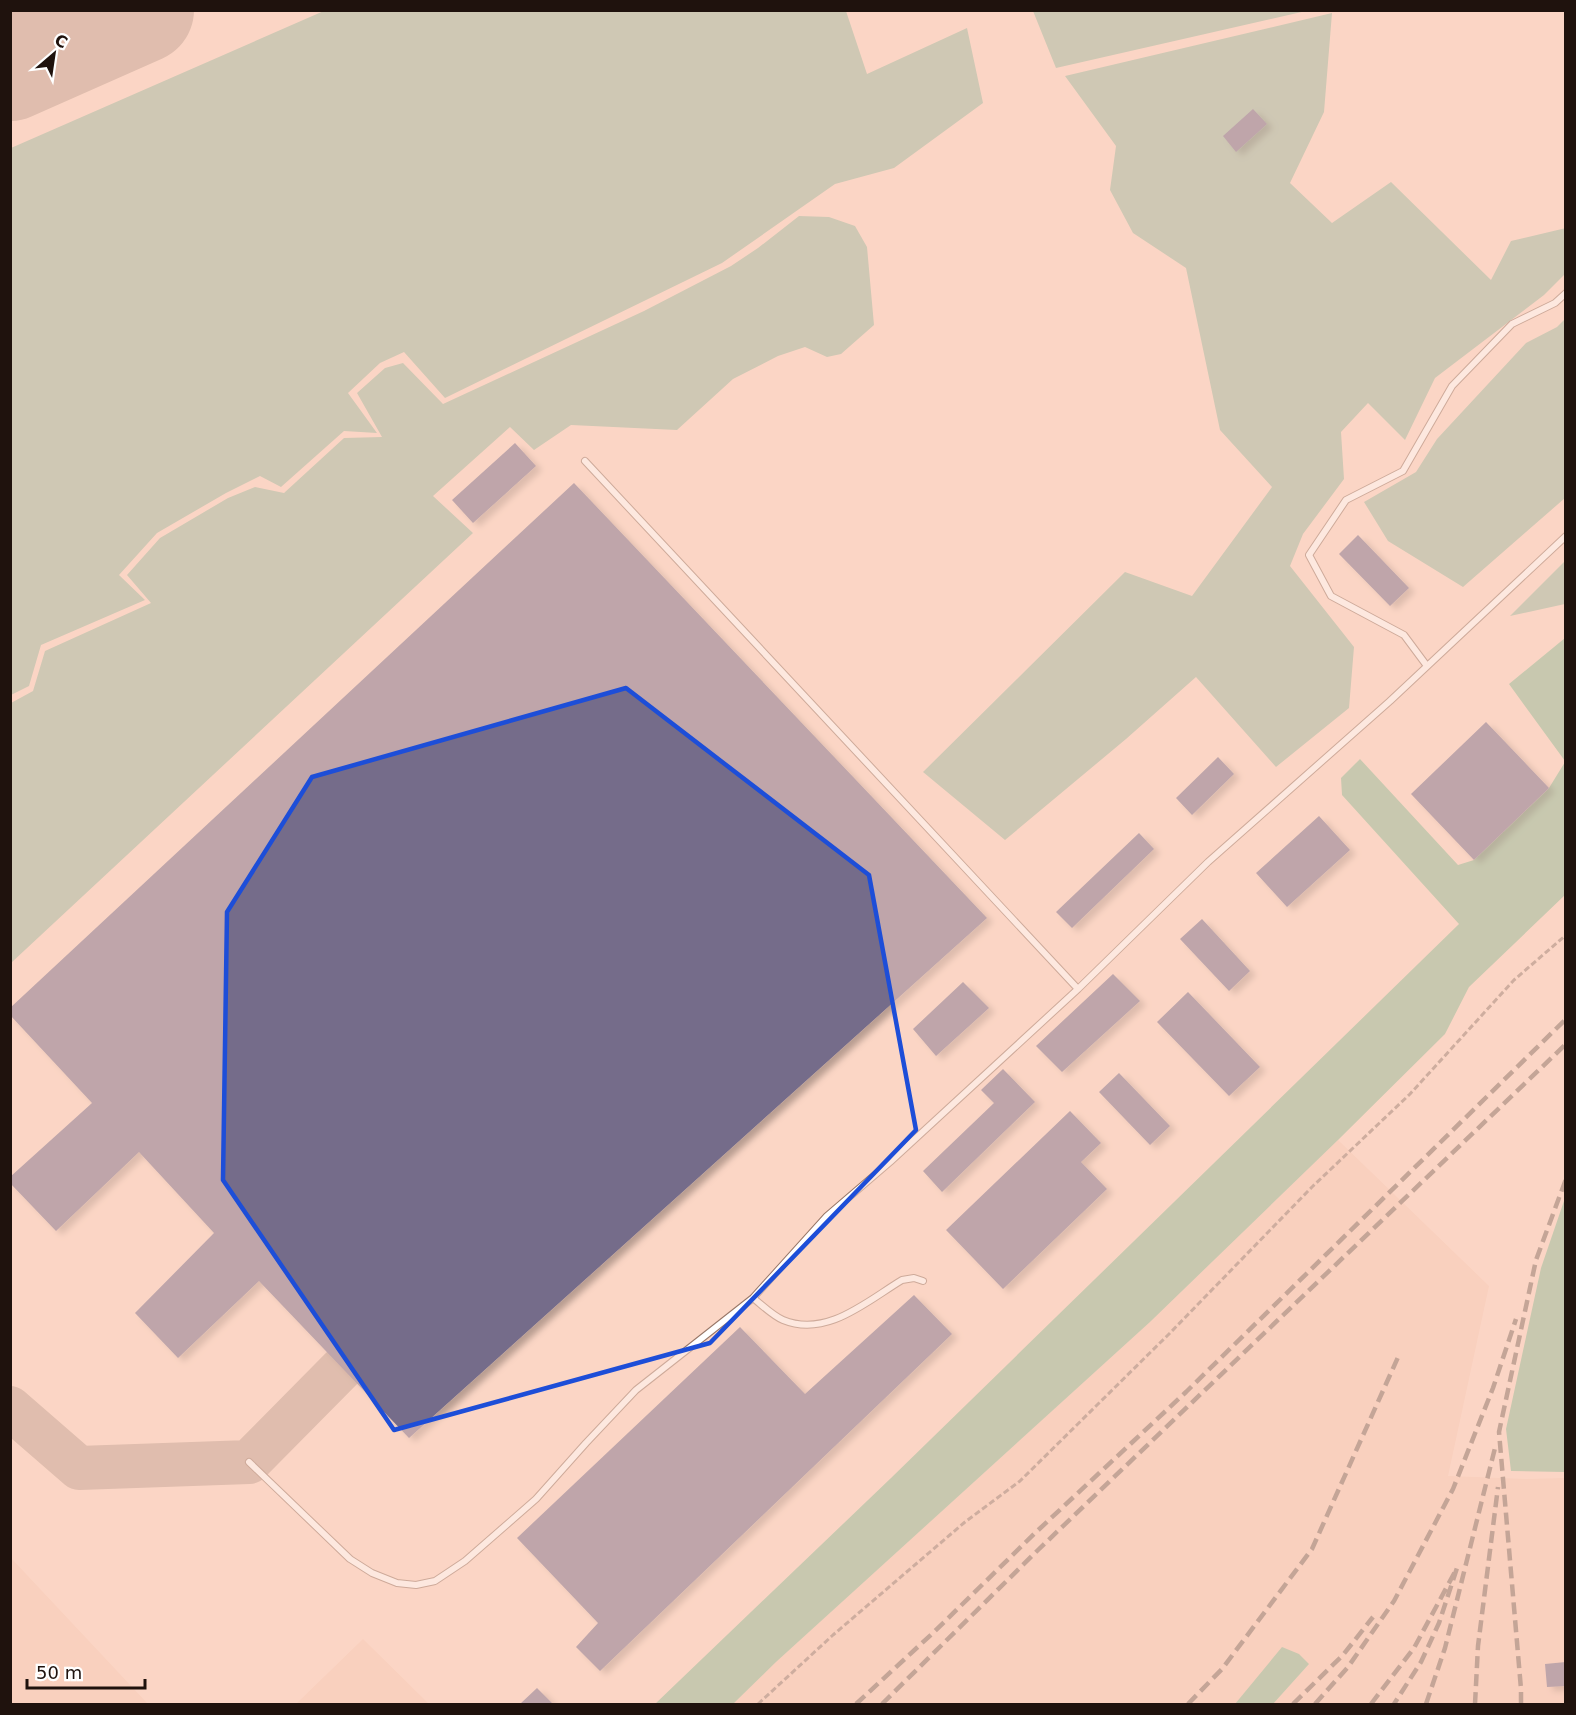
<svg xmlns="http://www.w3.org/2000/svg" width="1576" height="1715" viewBox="0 0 1576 1715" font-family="'DejaVu Sans',sans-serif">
  <defs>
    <filter id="shadow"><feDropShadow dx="6" dy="4" stdDeviation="3" flood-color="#0004"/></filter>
  </defs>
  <rect width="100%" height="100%" fill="#fbd6c5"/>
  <path fill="#f6c9b6" d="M 1338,1140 L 1489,1286 L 1448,1476 L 1527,1479 L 1565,1478 L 1565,1704 L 1273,1704 L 1309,1664 L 1251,1686 L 1235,1704 L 733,1704 L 776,1662 L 1150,1322 Z
    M 11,1558 L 148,1704 L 11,1704 Z
    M 363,1639 L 429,1704 L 296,1704 Z"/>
  <path fill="#99b8a0" d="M 326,10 L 846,11 L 867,74 L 967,28 L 983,103 L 894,168 L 835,184 L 722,263 L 445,398 L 404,352 L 380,363 L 348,393 L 377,433 L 344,431 L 281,487 L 260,476 L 226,493 L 157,533 L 119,575 L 145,600 L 41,645 L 29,686 L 11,695 L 11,148 Z
    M 1033,11 L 1306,11 L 1056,68 Z
    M 1332,13 L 1324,112 L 1290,183 L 1332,223 L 1391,182 L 1491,280 L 1511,241 L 1566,228 L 1565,274 L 1544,295 L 1435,378 L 1405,440 L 1368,403 L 1341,432 L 1344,479 L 1303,534 L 1290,566 L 1354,647 L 1349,708 L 1276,767 L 1196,677 L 1126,739 L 1005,840 L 923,772 L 1125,572 L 1192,596 L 1272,487 L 1220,430 L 1186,268 L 1133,233 L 1110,190 L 1116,146 L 1065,76 Z
    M 799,216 L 829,217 L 855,226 L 867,247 L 874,325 L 841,354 L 827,357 L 805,347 L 778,356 L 733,379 L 677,430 L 571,425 L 534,450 L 510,427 L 433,496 L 473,533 L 11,963 L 11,703 L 33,691 L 45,651 L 151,603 L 127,575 L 160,538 L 228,498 L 255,487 L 284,493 L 344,438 L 382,437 L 357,393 L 385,368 L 403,363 L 443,404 L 644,311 L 731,266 L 758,248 Z
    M 1565,319 L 1565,498 L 1463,587 L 1388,541 L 1364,502 L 1416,472 L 1437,439 L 1526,343 L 1557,327 Z
    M 1565,561 L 1565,604 L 1510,616 Z"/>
  <path fill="#89b995" d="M 1565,638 L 1565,761 L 1509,684 Z
    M 1360,759 L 1458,865 L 1474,860 L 1549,788 L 1565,762 L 1565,895 L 1469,987 L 1445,1034 L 1338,1140 L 1150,1322 L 776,1662 L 733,1704 L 655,1704 L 891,1478 L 1459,924 L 1342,795 L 1341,778 Z
    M 1565,1198 L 1565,1472 L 1511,1471 L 1506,1429 L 1541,1268 Z
    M 1282,1647 L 1299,1654 L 1309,1664 L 1273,1704 L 1235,1704 Z"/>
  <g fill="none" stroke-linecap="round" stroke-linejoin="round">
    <path stroke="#bea092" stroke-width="44" d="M 10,1408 L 79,1468 L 249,1462 L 341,1369"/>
    <path stroke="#bea092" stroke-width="106" d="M 10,68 L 141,10"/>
  </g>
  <path fill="#746c8a" filter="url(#shadow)" d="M 1253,109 L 1267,124 L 1236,152 L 1223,136 Z
    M 515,443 L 536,466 L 473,523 L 452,500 Z
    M 574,483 L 987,918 L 409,1438 L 259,1281 L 178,1358 L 135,1313 L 214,1233 L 139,1152 L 56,1231 L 10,1183 L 10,1177 L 92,1103 L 10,1015 L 10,1008 Z
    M 1358,535 L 1409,588 L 1390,606 L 1339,554 Z
    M 1486,722 L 1549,788 L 1474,860 L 1411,794 Z
    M 1218,757 L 1234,774 L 1192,815 L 1176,798 Z
    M 1319,816 L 1350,850 L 1287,907 L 1256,873 Z
    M 1139,833 L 1154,849 L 1072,928 L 1056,912 Z
    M 1202,919 L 1250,971 L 1229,991 L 1180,939 Z
    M 1113,974 L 1140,1001 L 1062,1072 L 1036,1046 Z
    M 963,982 L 989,1008 L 936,1056 L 913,1029 Z
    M 1188,992 L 1260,1067 L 1229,1096 L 1157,1022 Z
    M 1003,1069 L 1035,1102 L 942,1192 L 923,1171 L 994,1103 L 981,1090 Z
    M 1119,1073 L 1170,1126 L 1150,1145 L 1099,1092 Z
    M 1070,1111 L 1101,1143 L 1081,1162 L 1107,1189 L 1003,1289 L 946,1230 Z
    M 914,1295 L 952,1334 L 600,1671 L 576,1647 L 598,1623 L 517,1538 L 740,1327 L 805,1394 Z
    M 1566,1662 L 1566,1686 L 1547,1687 L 1545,1664 Z
    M 537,1688 L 552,1703 L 550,1704 L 520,1704 Z"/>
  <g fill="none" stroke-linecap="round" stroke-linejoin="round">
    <g stroke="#977667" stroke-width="8">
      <path id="lane" d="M 585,461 L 1078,989
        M 1427,666 L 1404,635 L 1331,596 L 1309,555 L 1346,500 L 1403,471 L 1452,386 L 1512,324 L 1555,303 L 1566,293
        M 753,1298 C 762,1305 773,1316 783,1320 C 827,1338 867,1301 902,1280 L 914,1278 L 923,1281
        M 249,1462 L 350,1559 L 372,1573 L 397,1583 L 416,1585 L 435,1581 L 465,1561 L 536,1499 L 586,1443 L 636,1390 L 753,1298 L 827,1216 L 890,1162 L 1078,989 L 1208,862 L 1390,701 L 1566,536"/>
    </g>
    <path stroke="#977d71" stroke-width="3" stroke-dasharray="6 3" stroke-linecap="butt" d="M 758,1704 L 833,1635 L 965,1522 L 1020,1481 L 1169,1334 L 1312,1187 L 1410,1094 L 1514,980 L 1566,935"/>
    <use href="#lane" stroke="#fff" stroke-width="6"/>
    <path stroke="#826a60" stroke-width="4.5" stroke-dasharray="12 6" stroke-linecap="butt" d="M 856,1704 L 934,1632 L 1034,1534 L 1186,1392 L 1566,1019
      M 882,1704 L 1038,1550 L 1566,1044
      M 1188,1704 L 1222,1669 L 1312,1549 L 1399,1355
      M 1293,1704 L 1343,1655 L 1373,1617
      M 1315,1704 L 1348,1667 L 1394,1601 L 1453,1489 L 1493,1388 L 1516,1319
      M 1371,1704 L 1414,1648 L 1457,1568 L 1439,1623 L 1421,1662 L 1394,1704
      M 1426,1704 L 1445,1648 L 1496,1444
      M 1475,1704 L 1478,1646 L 1498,1487
      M 1521,1704 L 1521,1689 L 1499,1432 L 1536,1260 L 1566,1179"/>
  </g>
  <path d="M0 0H1576V1715H0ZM 626,688 L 869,875 L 916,1130 L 710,1343 L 394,1430 L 223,1180 L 227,912 L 312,777 Z" fill="#fbd6c5" fill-opacity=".55" fill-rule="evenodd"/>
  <path fill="none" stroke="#1d4ed8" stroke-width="4.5" stroke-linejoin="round" d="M 626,688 L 869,875 L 916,1130 L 710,1343 L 394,1430 L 223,1180 L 227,912 L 312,777 Z"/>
  <rect width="1576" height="1715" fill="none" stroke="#1f120d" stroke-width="24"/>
  <g transform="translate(54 54) rotate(29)" stroke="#ffffff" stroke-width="4.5" paint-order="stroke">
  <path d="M0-4.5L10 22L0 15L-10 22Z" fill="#1f120d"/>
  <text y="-9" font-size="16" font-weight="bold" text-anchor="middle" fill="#1f120d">С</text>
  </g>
  <path d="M27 1679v9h118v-9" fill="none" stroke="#1f120d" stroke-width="3"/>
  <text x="36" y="1679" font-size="18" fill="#1f120d" stroke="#ffffff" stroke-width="4.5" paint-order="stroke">50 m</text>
</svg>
